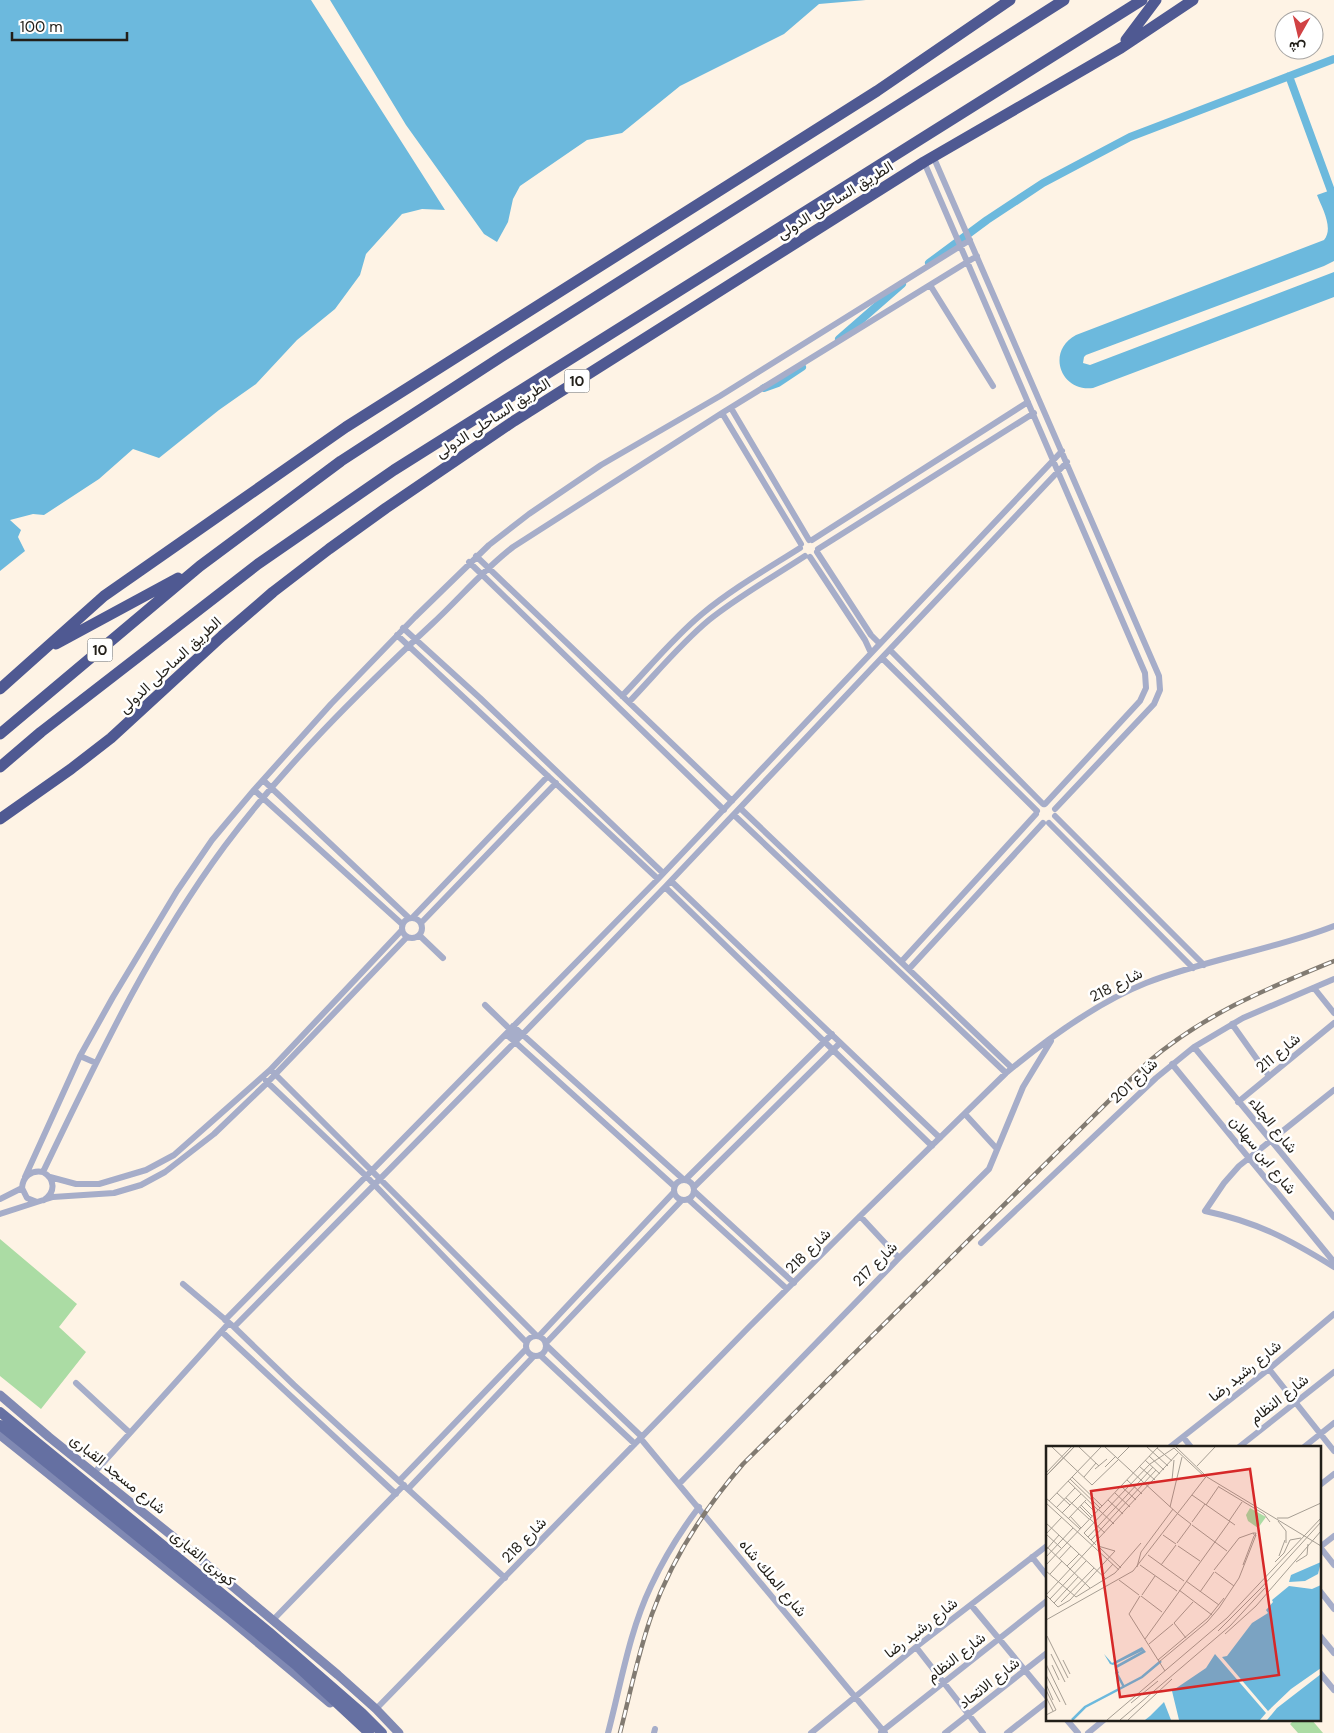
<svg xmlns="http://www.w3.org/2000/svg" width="1334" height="1733" viewBox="0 0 1334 1733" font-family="'DM Sans',Vazirmatn,sans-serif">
  <rect width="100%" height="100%" fill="#fef3e5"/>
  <path fill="#abdca4" d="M 0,1239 L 77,1304 L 59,1327 L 86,1352 L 41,1409 L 0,1376 Z
    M 1295,1719 L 1311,1719 L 1323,1733 L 1298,1733 L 1290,1724 Z"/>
  <path fill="#6cb9dd" d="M 0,0 L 311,0 L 445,210 L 422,209 L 402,214 L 366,254 L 360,275 L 335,309 L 297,340 L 256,384 L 219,410 L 159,458 L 133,449 L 99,479 L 44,515 L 33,514 L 10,520 L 21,530 L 18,537 L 25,551 L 0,571 Z
    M 330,0 L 866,0 L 819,4 L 784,34 L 680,86 L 622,133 L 587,140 L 520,186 L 513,199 L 508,222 L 497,242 L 484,234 L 406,125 Z
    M 1334,189 L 1334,261 L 1324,266 L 1086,355 L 1084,357 L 1083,363 L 1090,365 L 1334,272 L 1334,297 L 1093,388 C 1060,392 1046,351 1076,335 L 1324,240 C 1334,228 1322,208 1317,195 Z"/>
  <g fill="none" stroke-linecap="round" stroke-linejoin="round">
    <path stroke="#6cb9dd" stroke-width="8" d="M 1289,76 L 1334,199
      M 929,263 L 987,220 L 1043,183 L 1130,137 L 1334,59
      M 839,339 L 902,284
      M 764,388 L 778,383 L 802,367"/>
    <path stroke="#a6adc9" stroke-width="6" d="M 933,156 L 1159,676 L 1160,690 L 1154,704 L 1055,809
      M 924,162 L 1145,673 L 1146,688 L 1140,701 L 1045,804
      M 930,285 L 993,386
      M 731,408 L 809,540
      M 722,413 L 801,544
      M 812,540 L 1028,402
      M 818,549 L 1034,413
      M 817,552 L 871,635 L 880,644
      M 476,556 L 732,801
      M 810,557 L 865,640 L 871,653
      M 469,562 L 724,810
      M 403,628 L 480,698 L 663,873
      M 397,635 L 658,879
      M 890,650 L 1043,804
      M 882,658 L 1037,811
      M 622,696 C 648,669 673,638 702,614 C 732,589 767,569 800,548
      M 629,702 C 655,675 680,644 709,620 C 739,596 773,577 805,556
      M 263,780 L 409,918
      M 254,790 L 402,924
      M 740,808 L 1012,1068
      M 734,815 L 1006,1073
      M 1055,816 L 1204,965
      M 1049,823 L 1193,968
      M 671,881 L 940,1138
      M 665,887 L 932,1146
      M 413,917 L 548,776
      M402 928a10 10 0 1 1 20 0a10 10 0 1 1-20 0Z
      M 421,923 L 556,783
      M 419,935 L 443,958
      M 901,962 L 1036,814
      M 909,969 L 1043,823
      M 1314,988 L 1334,1013
      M 485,1005 L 519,1038
      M 1232,1024 L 1269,1076
      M 513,1026 L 683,1179
      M 506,1034 L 674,1186
      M 1194,1047 L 1334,1217
      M 80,1056 L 96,1063
      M 1172,1064 L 1334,1262
      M 273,1072 L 536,1335
      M 266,1081 L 366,1176 L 526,1342
      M 1334,1090 L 1239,1166 L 1224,1183 L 1205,1211 C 1257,1222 1289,1239 1334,1267
      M 1238,1102 L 1334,1023
      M 965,1114 L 997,1149
      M 43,1172 C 97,1060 150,947 224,847 C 285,765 358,693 432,624 C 460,598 483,570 513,547 L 722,413 L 977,256
      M 25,1177 L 80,1056 L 113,997 L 177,891 L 212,840 L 254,790 L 331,704 L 415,617 L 489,545 L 529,514 L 601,465 L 720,396 L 970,240
      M 50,1177 L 76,1184 L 99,1184 L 146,1170 L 174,1155 L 270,1070 L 402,930
      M 686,1179 L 832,1034
      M674 1190a10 10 0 1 1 20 0a10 10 0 1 1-20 0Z
      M 694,1187 L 840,1043
      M 694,1191 L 794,1283
      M 0,1199 L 22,1188
      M 688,1199 L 787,1289
      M 44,1200 C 56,1192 55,1179 43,1172 C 31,1170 23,1176 22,1188 L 27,1198 L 37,1202 L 53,1197 L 114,1193 L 141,1185 L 165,1172 L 214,1134 L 267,1083 L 407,937
      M 0,1214 L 37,1202
      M 860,1216 L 899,1258
      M 981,1243 L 1156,1078 L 1194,1047 L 1243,1018 L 1334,979
      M 183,1284 L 234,1327 L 294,1385 L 505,1578
      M 225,1320 L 658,879 L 1062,451
      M 234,1327 L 519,1038 L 665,887 L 1067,462
      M 222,1332 L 396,1494
      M526 1346a10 10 0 1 1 20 0a10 10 0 1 1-20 0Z
      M 539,1336 L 674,1192
      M 546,1343 L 682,1200
      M 546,1345 L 642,1437
      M 540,1355 L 635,1444
      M 1269,1369 L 1334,1451
      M 76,1383 L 130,1433
      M 1183,1437 L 1191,1447
      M 641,1439 L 885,1733
      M 1170,1447 L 1269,1369 L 1334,1314
      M 1239,1447 L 1334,1372
      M 1304,1447 L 1334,1423
      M 94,1473 L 229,1323
      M 399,1481 L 526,1349
      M 679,1484 L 899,1258 L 989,1169 L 1023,1087 L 1051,1041
      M 1320,1485 L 1334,1474
      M 408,1489 L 534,1356
      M 1320,1547 L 1334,1565
      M 1320,1547 L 1334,1536
      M 1032,1557 L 1048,1577
      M 1320,1591 L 1334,1609
      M 971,1605 L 1048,1698
      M 272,1621 L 404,1485
      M 1320,1636 L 1334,1653
      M 916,1647 L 983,1733
      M 1320,1673 L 1334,1690
      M 376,1709 L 749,1327 L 860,1216 L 1006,1073 C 1046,1040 1096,1003 1146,983 C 1207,959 1273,950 1334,926
      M 1066,1719 L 1078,1733
      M 881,1732 L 1048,1600
      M 608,1733 C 621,1684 629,1632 651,1586 C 664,1558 680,1532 699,1507
      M 654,1733 L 655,1729
      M 811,1733 L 916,1647 L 1048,1545
      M 945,1733 L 1048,1652
      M 1007,1733 L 1048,1701
      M 1088,1733 L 1105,1719"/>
    <path stroke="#8089b3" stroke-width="9" d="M 0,1395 L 49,1437 L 181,1543 L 338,1675 L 376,1709 L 399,1733
      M 0,1435 L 231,1620 L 330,1703"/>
    <path stroke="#6570a2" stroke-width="10" d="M 0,1412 L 269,1632 L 362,1713 L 382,1733
      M 0,1425 L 241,1620 L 297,1666 L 369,1733"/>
    <path stroke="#4f5992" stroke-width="11" d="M 1126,40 L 1156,0
      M 56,644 L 178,578
      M 0,689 L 104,596 L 346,427 L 877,91 L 1010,0
      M 0,734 L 200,566 L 341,461 L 501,357 L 1064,0
      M 0,767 L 41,732 L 258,564 L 394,470 L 1142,0
      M 0,819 L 71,769 L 111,738 L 222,636 L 273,592 L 329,549 L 386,508 L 514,421 L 924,162 L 1121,48 L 1193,0"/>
    <g stroke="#827b72" stroke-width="4.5">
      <path id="rail" d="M 620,1733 C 630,1694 638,1653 652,1614 C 672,1559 705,1508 743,1464 L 1147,1063 C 1204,1014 1266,989 1334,961"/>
    </g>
    <use href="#rail" stroke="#fff" stroke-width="2.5" stroke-dasharray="8" stroke-linecap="butt"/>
  </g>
  <g text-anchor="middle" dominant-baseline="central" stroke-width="5" stroke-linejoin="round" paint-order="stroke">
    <g fill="#fff" stroke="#64625e" stroke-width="1">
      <rect x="564.5" y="369.5" width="25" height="23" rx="4"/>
      <rect x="87.5" y="638.5" width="25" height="23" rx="4"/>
    </g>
    <g font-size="14" font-weight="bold" fill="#221f19">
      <text x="577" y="381">10</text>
      <text x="100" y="650">10</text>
    </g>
    <g font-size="15" fill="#221f19" stroke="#fff">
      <text transform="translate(835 200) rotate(-32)">الطريق الساحلى الدولى</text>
      <text transform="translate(493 418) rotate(-33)">الطريق الساحلى الدولى</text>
      <text transform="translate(170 665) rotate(-43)">الطريق الساحلى الدولى</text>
      <text transform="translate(1116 985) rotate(-27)">شارع 218</text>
      <text transform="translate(1278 1053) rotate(-40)">شارع 211</text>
      <text transform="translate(1134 1081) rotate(-43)">شارع 201</text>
      <text transform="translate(1273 1125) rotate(51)">شارع الجلاء</text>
      <text transform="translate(1263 1155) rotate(51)">شارع ابن سهلان</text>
      <text transform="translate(808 1251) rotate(-45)">شارع 218</text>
      <text transform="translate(875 1264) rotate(-45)">شارع 217</text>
      <text transform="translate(1245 1371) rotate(-39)">شارع رشيد رضا</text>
      <text transform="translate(1279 1399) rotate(-38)">شارع النظام</text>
      <text transform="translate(118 1474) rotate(39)">شارع مسجد القبارى</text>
      <text transform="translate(524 1540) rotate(-46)">شارع 218</text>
      <text transform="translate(203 1558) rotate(40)">كوبرى القبارى</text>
      <text transform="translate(773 1578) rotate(50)">شارع الملك شاه</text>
      <text transform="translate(921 1628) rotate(-38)">شارع رشيد رضا</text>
      <text transform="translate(956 1657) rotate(-38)">شارع النظام</text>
      <text transform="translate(989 1683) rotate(-38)">شارع الاتحاد</text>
    </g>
  </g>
  <g transform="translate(1046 1446)">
    <rect width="275" height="275" fill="#fef3e5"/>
    <path d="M 204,62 L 220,71 L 212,82 L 202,75 L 200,69 Z" fill="#abdca4"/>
    <path d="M 275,116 L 272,128 L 259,135 L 243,136 L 245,129 ZM 275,139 L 275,222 L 245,243 L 222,265 L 176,211 L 181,210 L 206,177 L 222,167 L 220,164 L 227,156 L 226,154 L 243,140 L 266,143 ZM 96,201 L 100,206 L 71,222 L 73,227 L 70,229 L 69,220 L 98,204 L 67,219 L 64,218 L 58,208 L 66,217 ZM 169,208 L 220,267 L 214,274 L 133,274 L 126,245 L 160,222 ZM 275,228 L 275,274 L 221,274 L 231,262 ZM 118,256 L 125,274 L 99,274 L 104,270 Z" fill="#6cb9dd"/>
    <path fill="none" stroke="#6cb9dd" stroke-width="2.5" d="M 70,226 L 78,241M 26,274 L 39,261 L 96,231 L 115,215"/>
    <path fill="none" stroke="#a69e93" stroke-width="1" d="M 6,1 L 46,39 L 73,13M 33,1 L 53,20M 59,1 L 132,68M 101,1 L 122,20M 130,1 L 161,31 L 275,100M 111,2 L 126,15M 128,2 L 160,32M 103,10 L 118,24M 72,12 L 83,1M 99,14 L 114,28M 93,20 L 109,34M 151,20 L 169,1M 59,21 L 70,10M 49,23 L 61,13M 0,27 L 25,1M 0,30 L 28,1M 0,30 L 28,1M 26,31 L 56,60M 38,31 L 50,17M 24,33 L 54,62M 81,34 L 96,48M 126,34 L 128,14M 22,35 L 52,64M 75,40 L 90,54M 173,41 L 218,68 L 224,76M 11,47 L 24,59M 69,47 L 84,61M 146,49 L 189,79M 0,52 L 34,83M 20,52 L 43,73M 62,54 L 77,68M 3,55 L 55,1M 39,56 L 50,67M 0,57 L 73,124M 35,59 L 46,70M 160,59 L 173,40M 34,61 L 45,72M 124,61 L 136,11M 10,62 L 29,42M 53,64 L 68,78M 16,67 L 35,48M 132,68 L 145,78M 24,70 L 35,82M 231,72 L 242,72 L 275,57M 22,73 L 40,54M 44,73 L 59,87M 183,75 L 196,56M 232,75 L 240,85 L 240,97M 146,76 L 159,58M 0,77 L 60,133M 146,79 L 181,105M 38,87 L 104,18 L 128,2M 38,87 L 50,99M 117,89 L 130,98M 42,91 L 107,21M 45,94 L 110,24M 131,97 L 145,78M 0,100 L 44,142M 132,100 L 154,115M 15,102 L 0,88 L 16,71M 54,102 L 75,122M 0,104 L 13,89M 102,109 L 138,135M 233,110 L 239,94M 0,111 L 27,82M 13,113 L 25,100M 229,116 L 238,107 L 244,94 L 255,92M 250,116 L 261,109 L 262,98M 0,119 L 112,1M 94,119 L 131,145M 115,119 L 130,99M 197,119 L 208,90M 21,120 L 33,108M 91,121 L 95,106 L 127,63M 168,124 L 193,92 L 207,87 L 209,90 L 210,87 L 207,87M 0,125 L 30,151 L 69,127 L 95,97M 169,126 L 188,140M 4,128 L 16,115M 56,130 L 67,118M 73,134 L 93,149M 140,135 L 173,159M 133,144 L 166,169M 154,146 L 168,126M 0,149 L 132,7M 0,149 L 12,161 L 24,154 L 69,105 L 52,100M 96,149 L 109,130M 94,150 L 83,168 L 119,225M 95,150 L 116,166M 4,153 L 40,115M 15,156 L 48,122M 8,157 L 32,131M 0,174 L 87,125 L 159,32M 128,177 L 147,156M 128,177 L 140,192M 172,185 L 215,142 L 275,76M 179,188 L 210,160 L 275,85M 1,190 L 22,232M 99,193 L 184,75M 103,198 L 127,178M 5,208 L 19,236M 17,214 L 24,228M 112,214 L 162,172 L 178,152M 113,216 L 161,176 L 173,162 L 193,132 L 210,89M 0,218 L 20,259M 6,219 L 13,234M 0,229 L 14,256M 0,238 L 7,254M 0,244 L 10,264 L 0,269M 0,251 L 7,265M 85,257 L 112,235M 61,274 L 181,172 L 275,72M 74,274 L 184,180 L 219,142M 82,274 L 126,233"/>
    <path fill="#d62828" fill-opacity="0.15" stroke="#d62828" stroke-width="2.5" d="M 204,23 L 233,229 L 74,251 L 45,45 Z"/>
    <rect width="275" height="275" fill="none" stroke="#221f19" stroke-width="2.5"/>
  </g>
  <g transform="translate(1299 35) rotate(188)"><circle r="24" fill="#ffffff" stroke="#a7a5a3"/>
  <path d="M0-4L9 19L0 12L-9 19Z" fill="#d14244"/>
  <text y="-8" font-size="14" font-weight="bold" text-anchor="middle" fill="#221f19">ش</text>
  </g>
  <path d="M12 32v8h115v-8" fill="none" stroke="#221f19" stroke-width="2.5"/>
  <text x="20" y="32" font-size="15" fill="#221f19" stroke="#ffffff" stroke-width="4" paint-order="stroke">100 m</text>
</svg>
